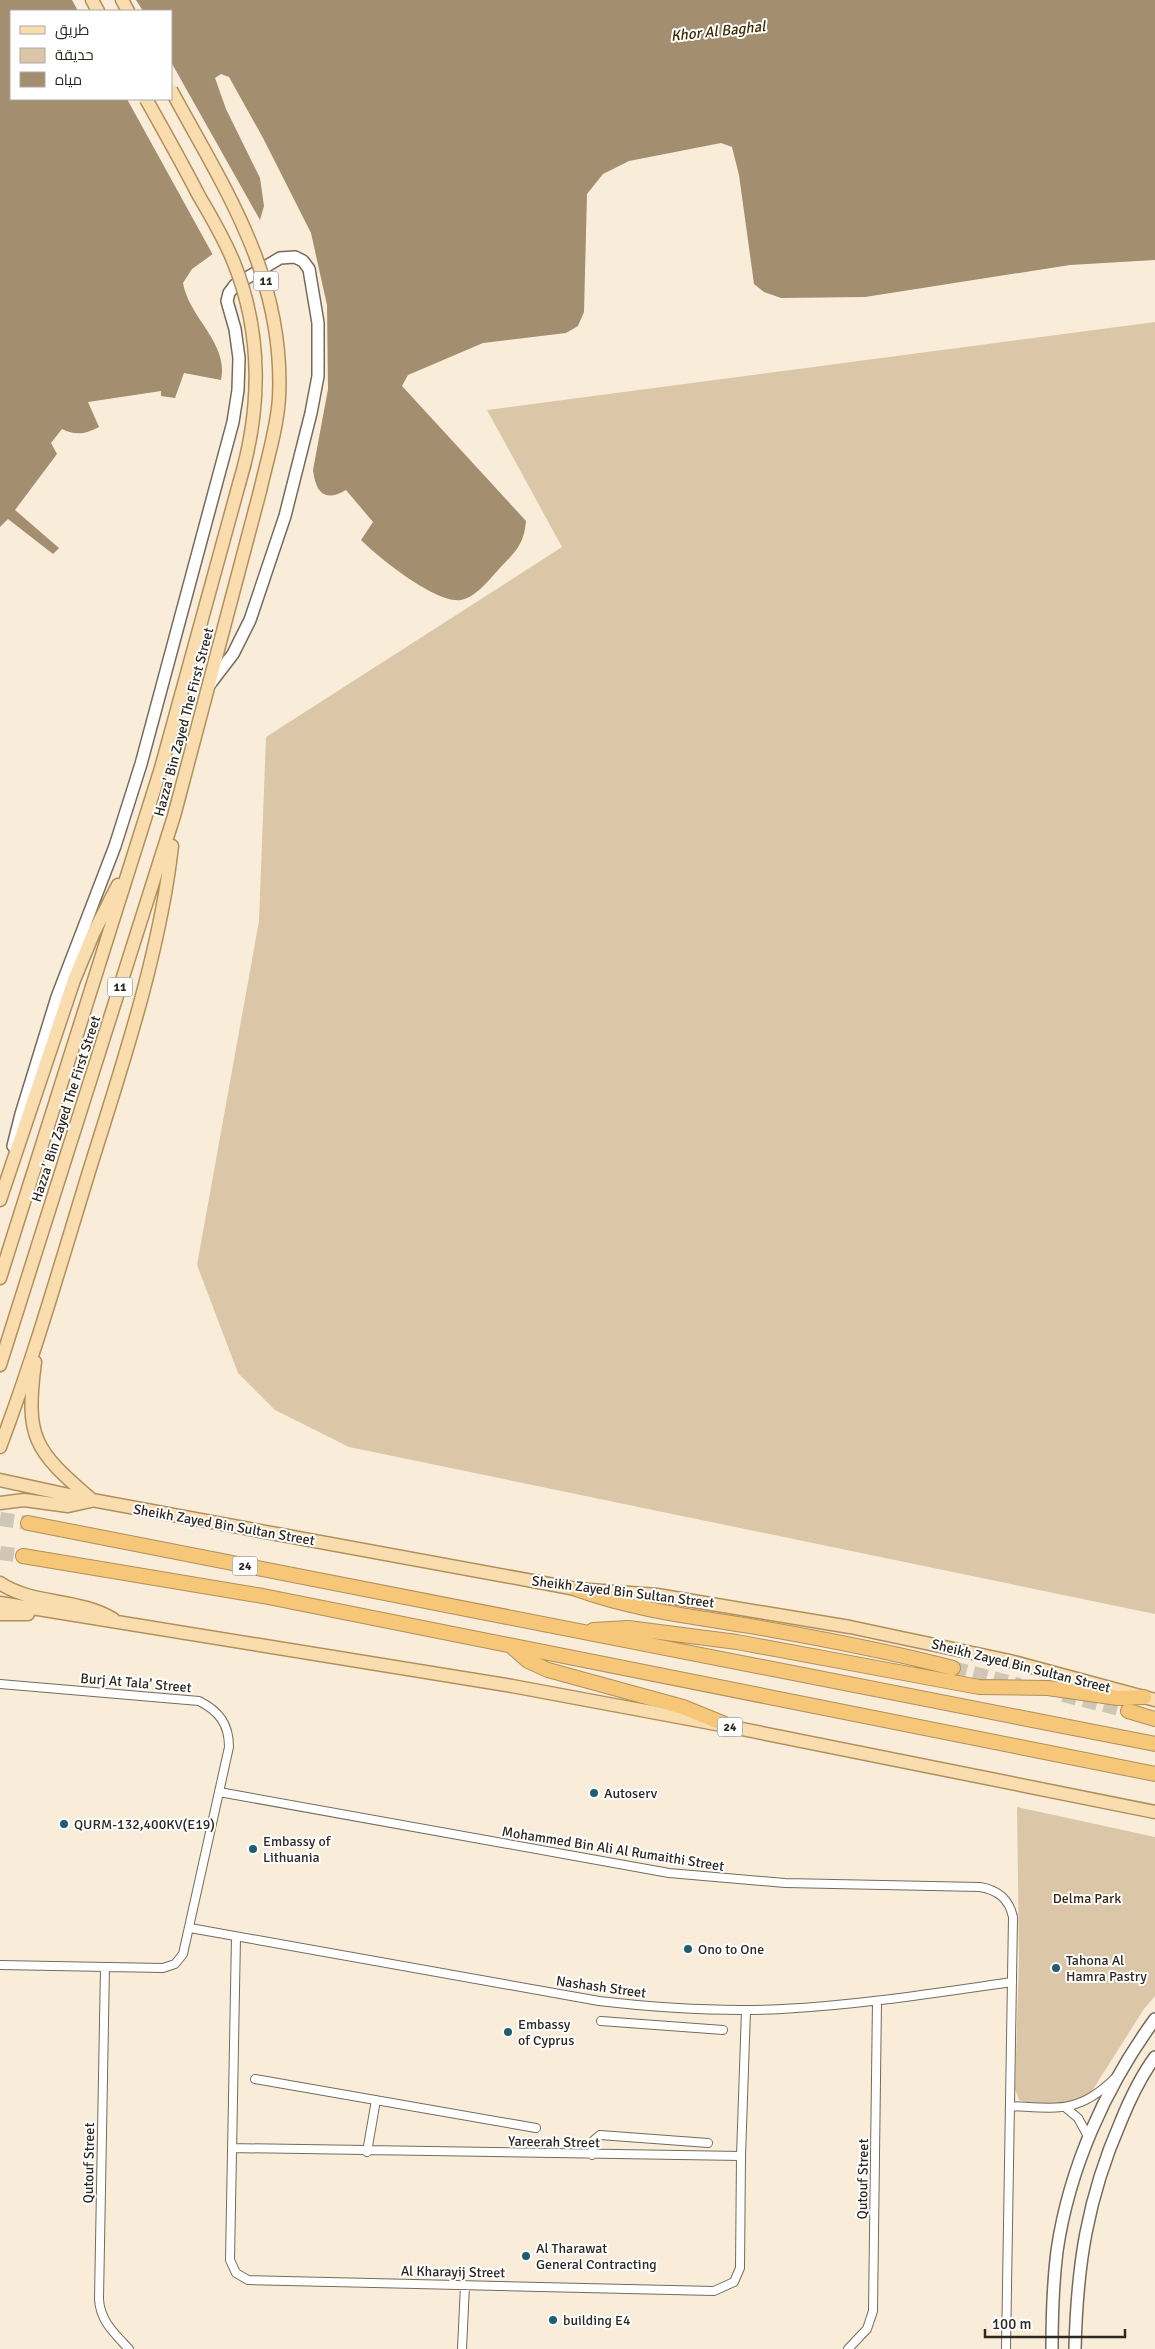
<svg xmlns="http://www.w3.org/2000/svg" width="1155" height="2349" viewBox="0 0 1155 2349" font-family="Signika,Cairo,sans-serif">
  <rect width="100%" height="100%" fill="#f9edda"/>
  <path fill="#dbc7a8" d="M 1155,322 L 1155,1614 L 349,1447 L 275,1410 L 238,1373 L 197,1265 L 259,921 L 266,737 L 562,547 L 487,410 Z
    M 1017,1807 L 1155,1837 L 1155,1996 L 1144,2009 L 1090,2094 L 1071,2104 L 1030,2103 L 1019,2100 L 1015,2089 L 1019,1958 Z"/>
  <path fill="#a38e6f" fill-rule="evenodd" d="M 0,0 L 1155,0 L 1155,260 L 1070,265 L 865,297 L 781,298 L 764,292 L 754,284 L 739,175 L 732,147 L 721,143 L 629,161 L 603,174 L 587,194 L 584,312 L 578,326 L 566,333 L 483,343 L 408,375 L 402,386 L 526,521 C 524,545 515,552 499,569 C 489,580 476,597 461,600 C 436,604 378,557 361,540 L 373,522 L 346,490 C 325,502 316,494 313,470 L 328,389 L 327,305 L 311,233 L 263,138 L 229,77 L 221,74 L 215,78 L 226,109 L 260,178 L 264,206 L 260,220 L 192,269 L 183,283 C 189,318 229,343 221,380 L 184,373 L 175,398 L 161,396 L 161,391 L 88,402 L 99,427 C 85,434 76,436 62,429 L 51,443 L 57,454 L 15,510 L 59,548 L 53,554 L 8,519 L 0,527 ZM 11,11 L 171,11 L 171,99 L 11,99 Z"/>
  <path fill="#f9edda" d="M 72,0 L 136,0 L 143,11 L 78,11 Z
    M 171,62 L 260,220 L 213,255 L 127,99 L 171,99 Z"/>
  <g fill="none" stroke-linecap="round" stroke-linejoin="round">
    <path stroke="#d0c6b5" stroke-width="14" stroke-dasharray="14 7" stroke-linecap="butt" d="M 0,1519 L 28,1523
      M 0,1553 L 23,1556
      M 953,1668 L 1020,1685
      M 1063,1695 L 1128,1711"/>
    <g stroke="#756b5b" stroke-width="10">
      <path id="street" d="M 0,1684 L 199,1701 C 219,1711 229,1724 229,1747 L 183,1954 L 175,1964 L 163,1968 L 0,1965
        M 219,1792 L 669,1873 L 785,1883 L 980,1887 C 998,1890 1009,1899 1013,1917 L 1006,2349
        M 190,1928 L 599,2001 C 660,2008 720,2012 782,2009 C 859,2005 935,1993 1012,1982
        M 236,1937 L 230,2260 L 236,2273 L 248,2280 L 714,2291 L 734,2282 L 740,2268 L 741,2156 L 746,2010
        M 105,1967 L 99,2299 C 100,2321 115,2334 129,2349
        M 601,2021 L 723,2030
        M 255,2079 L 536,2128
        M 1010,2106 C 1057,2108 1078,2114 1114,2079
        M 1066,2108 L 1078,2118 L 1089,2138
        M 232,2148 L 741,2156
        M 367,2152 L 376,2100
        M 592,2155 L 594,2140 L 600,2135 L 708,2143
        M 462,2349 L 465,2285
        M 848,2349 L 867,2329 L 873,2311 L 877,2001"/>
    </g>
    <g stroke="#756b5b" stroke-width="14">
      <path id="secondary" d="M 13,1146 L 21,1114 L 57,997 L 115,846 L 141,764 L 233,422 L 238,390 L 239,358 L 235,329 L 227,301 L 229,293 L 235,285 L 280,258 L 295,257 L 303,261 L 309,269 L 318,323 L 318,376 L 311,413 L 285,516 L 250,620 L 233,654 L 210,684
        M 1052,2349 C 1052,2316 1053,2283 1057,2251 C 1069,2168 1106,2086 1155,2019
        M 1075,2349 C 1077,2265 1087,2199 1121,2121 C 1130,2099 1141,2076 1155,2057"/>
    </g>
    <g stroke="#b08f5a" stroke-width="15">
      <path id="primary" d="M 92,0 L 98,11
        M 122,0 L 128,11
        M 0,1200 L 74,980 L 94,932 L 118,885
        M 0,1278 L 161,768 L 239,484
        M 35,1362 C 25,1438 34,1450 91,1499
        M 0,1365 L 174,816 L 260,491
        M 0,1447 C 35,1355 62,1259 91,1165 C 123,1063 160,952 172,846
        M 0,1480 L 92,1500 L 576,1589 L 657,1595 L 850,1627 L 1010,1661 L 1155,1700
        M 0,1503 L 24,1500 L 68,1506 L 91,1501
        M 0,1583 C 32,1605 79,1598 113,1619
        M 0,1603 L 512,1686 L 732,1727 L 1155,1812
        M 0,1614 L 28,1614"/>
    </g>
    <g stroke="#b08f5a" stroke-width="16">
      <path id="highway" d="M 28,1523 L 1155,1744
        M 23,1556 L 263,1596 L 1155,1774
        M 576,1589 C 631,1609 687,1616 744,1625 C 814,1637 884,1650 953,1668
        M 593,1630 L 628,1628 L 737,1642 L 979,1687 L 1048,1688 L 1118,1698 L 1144,1697
        M 511,1646 L 528,1661 L 548,1670 L 683,1707 L 732,1727
        M 1128,1711 L 1155,1719"/>
    </g>
    <use href="#street" stroke="#fff" stroke-width="8"/>
    <use href="#secondary" stroke="#fff" stroke-width="11"/>
    <use href="#primary" stroke="#faddaf" stroke-width="12"/>
    <use href="#highway" stroke="#f6c679" stroke-width="14"/>
    <g stroke="#b08f5a" stroke-width="15" stroke-linecap="butt">
      <path id="primary-bridge" d="M 171,90 C 226,191 285,278 279,398 C 277,429 267,460 260,491
        M 146,99 C 164,131 182,163 199,196 C 212,218 225,240 234,263 C 263,335 261,412 239,484"/>
    </g>
    <use href="#primary-bridge" stroke="#faddaf" stroke-width="12"/>
  </g>
  <g fill="#1e5e73" stroke="#fff" stroke-width="2">
    <circle cx="594" cy="1793" r="5"/>
    <circle cx="64" cy="1824" r="5"/>
    <circle cx="253" cy="1849" r="5"/>
    <circle cx="688" cy="1949" r="5"/>
    <circle cx="1056" cy="1968" r="5"/>
    <circle cx="508" cy="2032" r="5"/>
    <circle cx="526" cy="2256" r="5"/>
    <circle cx="553" cy="2320" r="5"/>
  </g>
  <g text-anchor="middle" dominant-baseline="central" stroke-width="4" stroke-linejoin="round" paint-order="stroke">
    <g fill="#fff" stroke="#6c6864" stroke-width="1">
      <rect x="253.5" y="271.5" width="25" height="19" rx="4"/>
      <rect x="107.5" y="977.5" width="25" height="19" rx="4"/>
      <rect x="232.5" y="1556.5" width="25" height="19" rx="4"/>
      <rect x="717.5" y="1717.5" width="25" height="19" rx="4"/>
    </g>
    <g font-size="12" font-weight="bold" fill="#2d2821">
      <text x="266" y="281">11</text>
      <text x="120" y="987">11</text>
      <text x="245" y="1566">24</text>
      <text x="730" y="1727">24</text>
    </g>
    <g font-size="14" fill="#2d2821" stroke="#fff">
      <text transform="translate(184 722) rotate(-75)">Hazza' Bin Zayed The First Street</text>
      <text transform="translate(66 1109) rotate(-72)">Hazza' Bin Zayed The First Street</text>
      <text transform="translate(224 1525) rotate(10)">Sheikh Zayed Bin Sultan Street</text>
      <text transform="translate(623 1592) rotate(7)">Sheikh Zayed Bin Sultan Street</text>
      <text transform="translate(1021 1666) rotate(14)">Sheikh Zayed Bin Sultan Street</text>
      <text transform="translate(136 1683) rotate(5)">Burj At Tala' Street</text>
      <text transform="translate(613 1849) rotate(9)">Mohammed Bin Ali Al Rumaithi Street</text>
      <text transform="translate(601 1987) rotate(8)">Nashash Street</text>
      <text transform="translate(554 2142) rotate(1)">Yareerah Street</text>
      <text transform="translate(89 2163) rotate(-89)">Qutouf Street</text>
      <text transform="translate(863 2179) rotate(-89)">Qutouf Street</text>
      <text transform="translate(453 2272) rotate(1)">Al Kharayij Street</text>
    </g>
    <g font-size="14" fill="#2d2821" stroke="#fff" text-anchor="start">
      <text x="604" y="1793">Autoserv</text>
      <text x="74" y="1824">QURM-132,400KV(E19)</text>
      <text x="263" y="1841">Embassy of<tspan x="263" dy="16">Lithuania</tspan></text>
      <text x="698" y="1949">Ono to One</text>
      <text x="1066" y="1960">Tahona Al<tspan x="1066" dy="16">Hamra Pastry</tspan></text>
      <text x="518" y="2024">Embassy<tspan x="518" dy="16">of Cyprus</tspan></text>
      <text x="536" y="2248">Al Tharawat<tspan x="536" dy="16">General Contracting</tspan></text>
      <text x="563" y="2320">building E4</text>
    </g>
    <g font-size="14" fill="#37270b" stroke="#fff">
      <text x="1087" y="1898">Delma Park</text>
    </g>
    <g font-size="15" font-style="italic" fill="#3f2900" stroke="#fff">
      <text transform="translate(718 31) rotate(-6)">Khor Al Baghal</text>
    </g>
  </g>
  <rect x="10" y="10" width="162" height="90" fill="#ffffff" stroke="#aba9a6"/>
  <rect x="20" y="26" width="25" height="8" fill="#faddaf" stroke="#aba9a6"/>
  <text x="55" y="35" font-size="15" fill="#2d2821">طريق</text>
  <rect x="20" y="48" width="25" height="15" fill="#dbc7a8" stroke="#aba9a6"/>
  <text x="55" y="60" font-size="15" fill="#2d2821">حديقة</text>
  <rect x="20" y="72" width="25" height="15" fill="#a38e6f" stroke="#aba9a6"/>
  <text x="55" y="85" font-size="15" fill="#2d2821">مياه</text>
  <path d="M985 2329v8h140v-8" fill="none" stroke="#2d2821" stroke-width="2.5"/>
  <text x="992" y="2329" font-size="15" fill="#2d2821" stroke="#ffffff" stroke-width="4" paint-order="stroke">100 m</text>
</svg>
